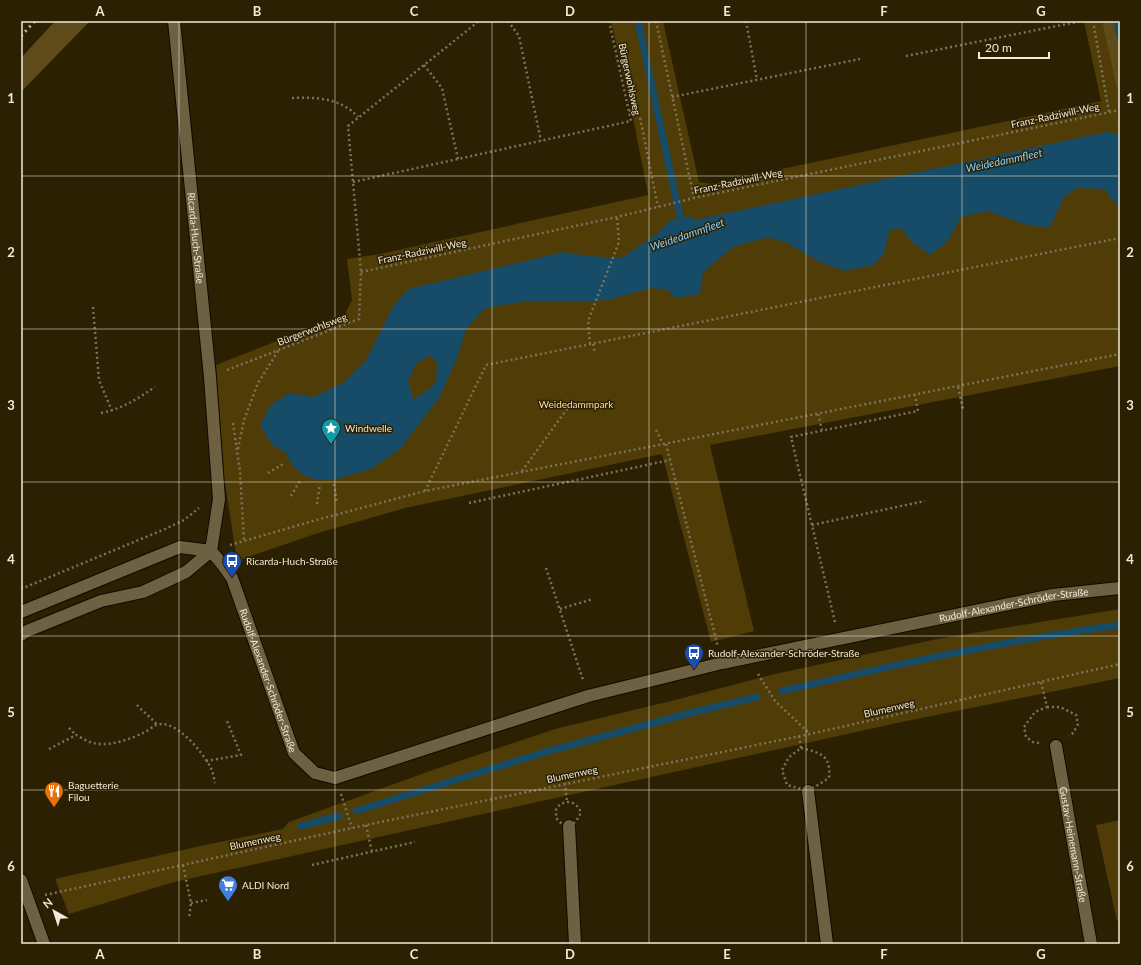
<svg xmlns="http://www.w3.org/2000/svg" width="1141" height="965" viewBox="0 0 1141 965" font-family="Lato,sans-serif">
  <rect width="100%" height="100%" fill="#2b2002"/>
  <path fill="#4f3c07" d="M 611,21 L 663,21 L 699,182 L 712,184 L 1101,101 L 1084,21 L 1120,21 L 1120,366 L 710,445 L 754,631 L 711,642 L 662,454 L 405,508 L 315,534 L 237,561 L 224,477 L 216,365 L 345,314 L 352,300 L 347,259 L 380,254 L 648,195 L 632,112 Z
    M 1120,609 L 1120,678 L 897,723 L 174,882 L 69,914 L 55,879 L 205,845 L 283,829 L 289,822 L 430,771 L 555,729 L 675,700 L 775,674 L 937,639 Z
    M 1120,820 L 1120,920 L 1117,921 L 1096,825 Z"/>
  <path fill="#5e4b19" d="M 55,21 L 90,21 L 21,92 L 21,58 Z
    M 1102,21 L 1120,21 L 1120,92 L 1117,89 Z"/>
  <path fill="#174c68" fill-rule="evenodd" d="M 1106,132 L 1120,134 L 1120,209 L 1104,189 L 1077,188 L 1064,197 L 1050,227 L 1030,226 L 988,211 L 961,217 L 948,241 L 930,255 L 910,240 L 901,228 L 889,231 L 884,254 L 873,265 L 845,271 L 820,262 L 785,242 L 768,237 L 733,247 L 703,272 L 700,294 L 674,298 L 668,290 L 651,288 L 608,300 L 576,302 L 527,301 L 485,308 L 466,329 L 457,358 L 439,398 L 399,450 L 371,469 L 333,480 L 314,479 L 304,475 L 296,469 L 289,460 L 286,453 L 272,445 L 260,425 L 271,405 L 289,393 L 313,397 L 344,382 L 366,361 L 392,308 L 408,289 L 563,252 L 587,256 L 622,258 L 658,233 L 671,220 L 689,216 L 695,220 ZM 429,355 L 437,362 L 436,383 L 414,400 L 408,382 L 415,365 Z"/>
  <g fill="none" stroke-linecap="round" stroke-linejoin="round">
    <path stroke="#174c68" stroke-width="7" d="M 638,21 L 682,226
      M 1117,21 L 1120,36
      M 782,691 C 894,665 1006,640 1120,625
      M 356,811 L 545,752 L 698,711 L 757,697
      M 301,826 L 339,816"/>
    <g stroke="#120900" stroke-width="14">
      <g id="minor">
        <path id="s1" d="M 174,21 L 210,377 L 219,499 L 211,551"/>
        <path id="s2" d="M 21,612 L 180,547 L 211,551 L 222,564 L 232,578 L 294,753 L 315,773 L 335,778 L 588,696 L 722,663 L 1053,595 L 1120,588"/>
        <path d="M 21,635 L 27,631 L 101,601 L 143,592 L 186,572 L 211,551"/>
        <path id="s3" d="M 1056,746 L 1091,944"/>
        <path d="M 808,791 L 827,944"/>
        <path d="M 569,826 L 575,944"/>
      </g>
    </g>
    <g stroke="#120900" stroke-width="14">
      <path id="tertiary" d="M 21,880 L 44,944"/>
    </g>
    <path stroke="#7c735a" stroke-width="2.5" stroke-dasharray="2 3" stroke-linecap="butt" d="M 508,21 L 519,36 L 541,141
      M 656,21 L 694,198
      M 746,21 L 757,80
      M 1093,21 L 1109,112
      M 906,56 L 1082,21
      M 424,65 L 442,88 L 458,159
      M 672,97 L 860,59
      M 292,98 C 316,97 341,98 358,117
      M 629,111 L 636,111 L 640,117 L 658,207
      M 353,182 L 631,121 L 609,21
      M 361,272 L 617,217 L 694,198 L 1120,110
      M 93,307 L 99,380 L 112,411
      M 590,344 L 588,321 L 619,242 L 617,217
      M 593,344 L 595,353
      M 227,370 L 359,319 L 361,272 L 348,126 L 479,21
      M 958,387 L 963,409
      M 101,413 C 122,409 137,399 155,387
      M 818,414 L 822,430
      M 233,423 L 240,471 L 244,541
      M 656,430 L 663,444
      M 666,444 L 718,647
      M 238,449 L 244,420 L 258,383 L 278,351
      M 522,471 L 572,402
      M 268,473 L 285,463
      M 334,484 L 337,504
      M 425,491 L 486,365 L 1120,238
      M 291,496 L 301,479
      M 469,503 L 670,460
      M 317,504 L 320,484
      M 812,525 L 925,501
      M 230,545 L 320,519 L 425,491 L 1120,354
      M 546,568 L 583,680
      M 21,589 L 165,529 L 184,520 L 199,508
      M 560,609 L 593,599
      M 835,622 L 791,437 L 918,411 L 915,395
      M 758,674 L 775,701 L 809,733
      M 137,705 C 143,712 151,717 157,725
      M 1047,707 L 1060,707 L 1076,715 L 1078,724 L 1073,733 L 1069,736
      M 69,728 L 76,735
      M 799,736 L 801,748
      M 1039,743 L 1033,742 L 1026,737 L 1024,727 L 1035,712 L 1047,707 L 1041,682
      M 801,748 C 821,753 831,755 829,778 L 808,791 L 787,785 L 782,770 L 789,757 Z
      M 49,749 L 76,735 C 80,737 85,740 90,742 C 106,748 128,740 143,733 C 148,731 152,727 156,725 C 176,718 203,753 211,768 C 213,773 214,778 215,783
      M 206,761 L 241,755 L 227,721
      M 565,783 L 567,802
      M 341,794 L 352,828
      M 567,802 C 574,802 578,806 581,812 C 575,826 567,831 556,818 L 556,810 L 560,804 Z
      M 366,825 L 372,852
      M 183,865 L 191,903 L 189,919
      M 312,865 L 415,842
      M 45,895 L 366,825 L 810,734 L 1120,664
      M 191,903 L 207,900"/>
    <use href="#minor" stroke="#6e6142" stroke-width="12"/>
    <use href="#tertiary" stroke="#6e6142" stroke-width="12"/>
    <path stroke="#bdb5a0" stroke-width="3" stroke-dasharray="2 4" stroke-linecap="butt" d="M 21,36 L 35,21"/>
  </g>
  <path fill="none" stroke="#f1ead9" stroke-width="1" stroke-opacity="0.55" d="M 179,21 L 179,944M 335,21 L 335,944M 492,21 L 492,944M 649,21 L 649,944M 806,21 L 806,944M 962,21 L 962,944M 21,176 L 1120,176M 21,329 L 1120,329M 21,482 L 1120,482M 21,636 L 1120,636M 21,790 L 1120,790"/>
  <defs>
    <g id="sight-pin" transform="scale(1)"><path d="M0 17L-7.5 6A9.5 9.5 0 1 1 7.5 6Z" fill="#0f9aa8" stroke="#2b2002"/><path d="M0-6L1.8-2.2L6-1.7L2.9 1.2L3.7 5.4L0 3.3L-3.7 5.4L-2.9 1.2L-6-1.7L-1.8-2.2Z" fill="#fff"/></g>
    <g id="bus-pin" transform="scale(1)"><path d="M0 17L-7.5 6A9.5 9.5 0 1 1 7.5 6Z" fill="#1a4fb4" stroke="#2b2002"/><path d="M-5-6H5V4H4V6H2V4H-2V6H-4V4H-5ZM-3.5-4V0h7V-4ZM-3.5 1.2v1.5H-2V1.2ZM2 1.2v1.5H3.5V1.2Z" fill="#fff"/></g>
    <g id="restaurant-pin" transform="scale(1)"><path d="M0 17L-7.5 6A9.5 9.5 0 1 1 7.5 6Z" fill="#e8710a" stroke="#2b2002"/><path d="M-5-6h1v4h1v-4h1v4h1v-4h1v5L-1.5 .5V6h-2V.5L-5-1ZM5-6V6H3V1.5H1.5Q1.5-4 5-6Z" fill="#fff"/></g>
    <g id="supermarket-pin" transform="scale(1)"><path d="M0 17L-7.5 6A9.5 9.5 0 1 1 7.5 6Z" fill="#3f7fe0" stroke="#2b2002"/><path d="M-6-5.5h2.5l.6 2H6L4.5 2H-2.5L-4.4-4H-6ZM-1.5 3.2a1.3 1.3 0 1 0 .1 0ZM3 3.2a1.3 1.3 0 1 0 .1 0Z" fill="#fff"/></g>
  </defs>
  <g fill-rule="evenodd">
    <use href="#sight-pin" x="331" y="428"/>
    <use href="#bus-pin" x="232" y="561"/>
    <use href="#bus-pin" x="694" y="653"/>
    <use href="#restaurant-pin" x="54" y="791"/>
    <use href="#supermarket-pin" x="228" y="885"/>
  </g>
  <g text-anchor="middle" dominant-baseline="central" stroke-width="3" stroke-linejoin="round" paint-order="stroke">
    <g font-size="10" fill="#f1ead9" stroke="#2b2002">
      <text transform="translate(630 79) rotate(78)">Bürgerwohlsweg</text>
      <text transform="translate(1055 115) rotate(-12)">Franz-Radziwill-Weg</text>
      <text transform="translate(738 181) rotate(-12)">Franz-Radziwill-Weg</text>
      <text stroke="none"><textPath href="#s1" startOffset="218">Ricarda-Huch-Straße</textPath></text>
      <text transform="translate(422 251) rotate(-12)">Franz-Radziwill-Weg</text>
      <text transform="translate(312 329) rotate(-21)">Bürgerwohlsweg</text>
      <text stroke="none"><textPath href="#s2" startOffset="1174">Rudolf-Alexander-Schröder-Straße</textPath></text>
      <text stroke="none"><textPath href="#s2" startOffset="346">Rudolf-Alexander-Schröder-Straße</textPath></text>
      <text transform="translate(889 708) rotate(-13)">Blumenweg</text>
      <text transform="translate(572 774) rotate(-12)">Blumenweg</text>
      <text transform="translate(255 841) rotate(-12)">Blumenweg</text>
      <text stroke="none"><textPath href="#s3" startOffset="100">Gustav-Heinemann-Straße</textPath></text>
    </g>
    <g font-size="10" fill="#fcde97" stroke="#2b2002">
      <text x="576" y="404">Weidedammpark</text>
    </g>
    <g font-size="10" fill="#f1ead9" stroke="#2b2002" text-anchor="start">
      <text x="345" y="428">Windwelle</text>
      <text x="246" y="561">Ricarda-Huch-Straße</text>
      <text x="708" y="653">Rudolf-Alexander-Schröder-Straße</text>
      <text x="68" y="785">Baguetterie<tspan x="68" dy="12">Filou</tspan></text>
      <text x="242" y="885">ALDI Nord</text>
    </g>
    <g font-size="11" font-style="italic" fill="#88d1fd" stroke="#2b2002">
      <text transform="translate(1004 160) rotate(-12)">Weidedammfleet</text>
      <text transform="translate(687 234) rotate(-19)">Weidedammfleet</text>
    </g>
  </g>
  <rect width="1141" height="965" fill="none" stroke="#2b2002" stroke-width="44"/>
  <g transform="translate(54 911) rotate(321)" stroke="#2b2002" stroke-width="3" paint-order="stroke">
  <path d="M0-3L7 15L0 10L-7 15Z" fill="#f1ead9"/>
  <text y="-6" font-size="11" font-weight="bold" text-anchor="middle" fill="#f1ead9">N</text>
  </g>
  <path d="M979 52v6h70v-6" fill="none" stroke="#f1ead9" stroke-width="2"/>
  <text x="985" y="52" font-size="12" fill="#f1ead9" stroke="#2b2002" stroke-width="3" paint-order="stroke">20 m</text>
  <rect x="22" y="22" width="1097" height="921" fill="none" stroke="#f1ead9" stroke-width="1.5"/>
  <g font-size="13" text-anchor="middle" font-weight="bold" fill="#f1ead9">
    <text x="100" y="16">A</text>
    <text x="257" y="16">B</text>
    <text x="414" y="16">C</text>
    <text x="570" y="16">D</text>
    <text x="727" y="16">E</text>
    <text x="884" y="16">F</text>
    <text x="1041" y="16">G</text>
    <text x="11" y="103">1</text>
    <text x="1130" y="103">1</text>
    <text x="11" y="257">2</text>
    <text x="1130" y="257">2</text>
    <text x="11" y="410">3</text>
    <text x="1130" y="410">3</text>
    <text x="11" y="564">4</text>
    <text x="1130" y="564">4</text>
    <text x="11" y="717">5</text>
    <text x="1130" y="717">5</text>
    <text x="11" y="871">6</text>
    <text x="1130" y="871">6</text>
    <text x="100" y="959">A</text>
    <text x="257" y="959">B</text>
    <text x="414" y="959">C</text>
    <text x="570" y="959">D</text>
    <text x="727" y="959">E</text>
    <text x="884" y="959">F</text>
    <text x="1041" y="959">G</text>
  </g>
</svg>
